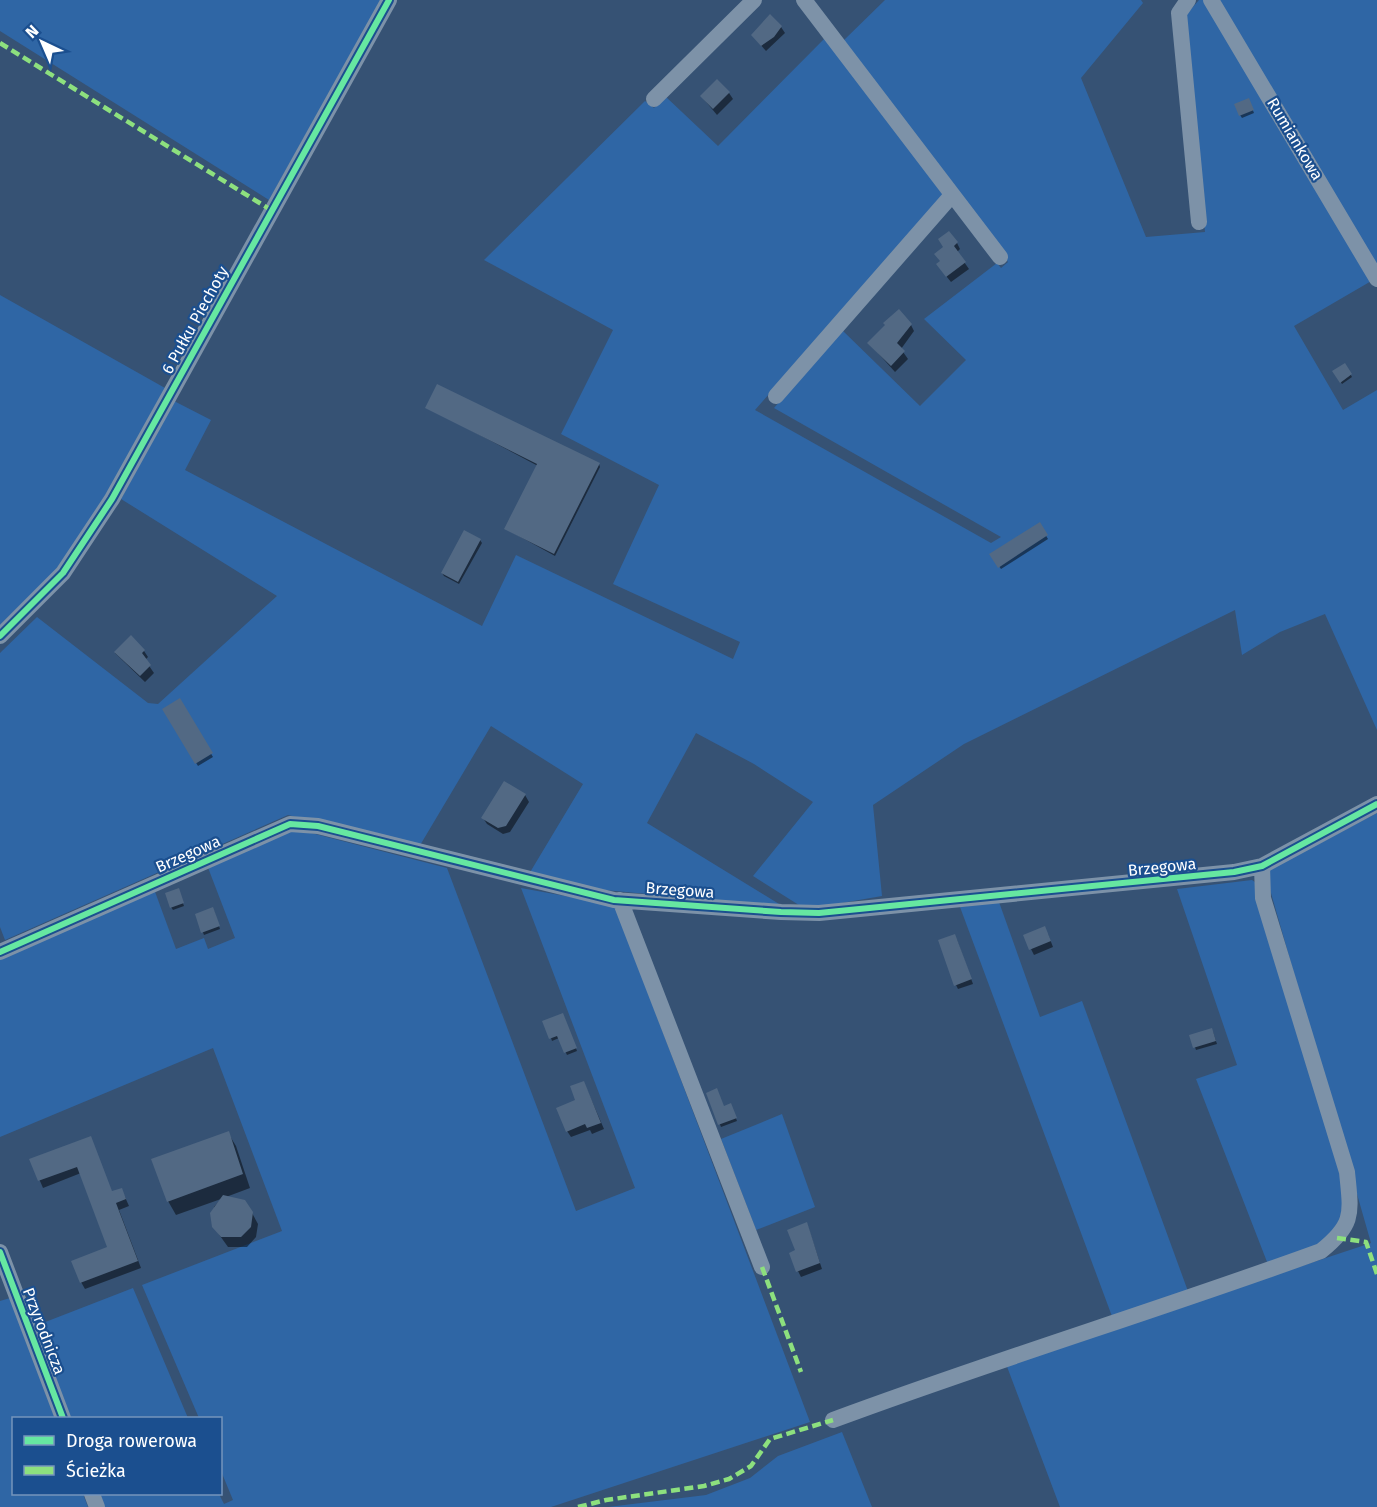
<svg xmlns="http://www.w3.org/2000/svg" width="1377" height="1507" viewBox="0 0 1377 1507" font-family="'Fira Sans',sans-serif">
  <rect width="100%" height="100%" fill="#365274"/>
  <path fill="#2f66a5" d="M 0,0 L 381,0 L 269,200 L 0,31 Z
    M 885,0 L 1141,0 L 1143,3 L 1081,78 L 1146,237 L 1205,232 L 1186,15 L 1199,0 L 1207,0 L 1373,280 L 1294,326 L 1343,410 L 1377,390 L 1377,730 L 1325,614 L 1280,632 L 1242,655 L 1235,610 L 964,744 L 873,805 L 882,896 L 813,908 L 802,907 L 753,876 L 813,802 L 754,764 L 696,733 L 647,823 L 784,907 L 594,889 L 529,874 L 583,784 L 491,726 L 419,847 L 288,815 L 5,940 L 0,927 L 0,653 L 37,617 L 148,703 L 158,704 L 277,596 L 121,499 L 174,401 L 211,420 L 185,470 L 482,626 L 516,555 L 733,659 L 740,642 L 613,584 L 659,485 L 561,434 L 613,330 L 484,260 L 645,101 L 654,108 L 665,96 L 718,146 L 826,37 L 944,196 L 755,410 L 991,543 L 1001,537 L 774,408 L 842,330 L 920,406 L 966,360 L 924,319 L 997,263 L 1001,268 L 1008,262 L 842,42 Z
    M 1217,0 L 1377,0 L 1377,273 Z
    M 0,295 L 165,388 L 95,518 L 53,573 L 0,625 Z
    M 1377,813 L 1377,1507 L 1060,1507 L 1006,1364 L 1371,1243 L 1265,872 Z
    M 292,828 L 447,868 L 576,1211 L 635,1188 L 521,888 L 615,905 L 810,1422 L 551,1507 L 105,1507 L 100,1494 L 219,1494 L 224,1504 L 233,1500 L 221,1471 L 220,1418 L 199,1418 L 142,1285 L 282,1231 L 213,1048 L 0,1137 L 0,959 L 154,889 L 176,949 L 204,938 L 208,949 L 235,938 L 207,865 Z
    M 1252,880 L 1259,885 L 1345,1181 L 1345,1217 L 1328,1240 L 1269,1267 L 1196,1079 L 1237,1065 L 1177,889 Z
    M 999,902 L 1040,1017 L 1082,1001 L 1189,1294 L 1113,1319 L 960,907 Z
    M 782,1114 L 815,1207 L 756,1230 L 721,1139 Z
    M 133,1288 L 188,1418 L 71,1418 L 35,1326 Z
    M 10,1298 L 55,1418 L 14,1418 L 14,1494 L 83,1494 L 88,1507 L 0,1507 L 0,1301 Z
    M 842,1432 L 872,1507 L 608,1507 L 706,1495 L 750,1478 L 778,1456 Z"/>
  <path fill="#0007" d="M 781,27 L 785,33 L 766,51 L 753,36 Z
    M 729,93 L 733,99 L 717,115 L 702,97 Z
    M 1250,103 L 1254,113 L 1242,118 L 1240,115 Z
    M 957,243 L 960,249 L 957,252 L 969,269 L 951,282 L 942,271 L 941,262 L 945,248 Z
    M 911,325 L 914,331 L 901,349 L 908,359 L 895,372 L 869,343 Z
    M 1345,365 L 1352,377 L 1342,384 L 1334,371 Z
    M 427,407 L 599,464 L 600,467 L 555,556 L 506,529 L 538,466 Z
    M 1039,524 L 1048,539 L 1001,569 L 991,555 Z
    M 480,540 L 482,543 L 459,584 L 444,576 L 442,573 Z
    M 131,637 L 144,651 L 148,657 L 145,660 L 154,673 L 145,682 L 115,653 Z
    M 179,700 L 213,757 L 198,766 L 164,710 Z
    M 525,795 L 529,802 L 510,832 L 503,834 L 487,824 L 483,818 Z
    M 179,893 L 184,906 L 173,910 L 171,907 Z
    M 214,911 L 220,929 L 204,935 L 196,915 Z
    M 1048,934 L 1053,947 L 1034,955 L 1031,949 Z
    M 957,940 L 973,984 L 958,989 L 956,985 Z
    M 564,1017 L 577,1051 L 567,1055 L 559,1038 L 552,1041 L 551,1038 Z
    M 1213,1032 L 1217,1044 L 1196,1050 L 1191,1036 Z
    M 584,1083 L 604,1129 L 592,1134 L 590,1130 L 571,1137 L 567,1131 Z
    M 708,1094 L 724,1108 L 732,1108 L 737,1121 L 721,1127 Z
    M 228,1133 L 236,1146 L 250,1188 L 226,1197 L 252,1213 L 258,1224 L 256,1237 L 247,1247 L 228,1247 L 213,1226 L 214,1207 L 221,1199 L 176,1215 L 168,1201 Z
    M 90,1138 L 112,1193 L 121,1190 L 125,1197 L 129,1206 L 119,1210 L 141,1268 L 85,1289 L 81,1282 L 109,1248 L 81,1173 L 43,1188 L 31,1160 Z
    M 807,1224 L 822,1269 L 801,1277 L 798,1271 L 797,1251 Z"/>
  <path fill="#526984" d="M 770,14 L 782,26 L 774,37 L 761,46 L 751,35 Z
    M 717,79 L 730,92 L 713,109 L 700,96 Z
    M 1249,98 L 1254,110 L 1239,116 L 1234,104 Z
    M 949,231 L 958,242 L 954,246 L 966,262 L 946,277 L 936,264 L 940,261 L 934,254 L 943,247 L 938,239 Z
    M 899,309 L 912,324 L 897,343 L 905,351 L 891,366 L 867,343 L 885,325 L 883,323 Z
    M 1345,363 L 1352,374 L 1340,383 L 1332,371 Z
    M 437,384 L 600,463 L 554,554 L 504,529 L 537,464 L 425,408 Z
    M 1040,522 L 1048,535 L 998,568 L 989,554 Z
    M 464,530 L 481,539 L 458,582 L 441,573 Z
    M 131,635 L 145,650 L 142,653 L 151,665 L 140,676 L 114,652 Z
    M 180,698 L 213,753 L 195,764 L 162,709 Z
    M 504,781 L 526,794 L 506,826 L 498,828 L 481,818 Z
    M 179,888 L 184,903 L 170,908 L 165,893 Z
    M 213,907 L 220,926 L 201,933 L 195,914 Z
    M 1045,926 L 1051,941 L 1029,950 L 1023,935 Z
    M 955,934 L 972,979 L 954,986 L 938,940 Z
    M 563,1013 L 577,1048 L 564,1053 L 557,1036 L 549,1039 L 542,1021 Z
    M 1212,1028 L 1216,1041 L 1193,1048 L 1189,1035 Z
    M 584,1081 L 601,1123 L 587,1128 L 585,1124 L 566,1132 L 556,1108 L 575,1100 L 570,1086 Z
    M 717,1088 L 724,1106 L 731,1103 L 737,1118 L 718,1125 L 706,1093 Z
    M 229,1131 L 243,1174 L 167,1202 L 151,1159 Z
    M 91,1136 L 112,1191 L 122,1188 L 126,1199 L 116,1203 L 138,1261 L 80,1283 L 71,1261 L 107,1247 L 77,1167 L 38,1181 L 29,1159 Z
    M 223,1195 L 245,1200 L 253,1212 L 251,1227 L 241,1237 L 221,1237 L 212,1227 L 210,1213 Z
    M 807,1222 L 820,1263 L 796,1272 L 789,1253 L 795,1250 L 787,1230 Z"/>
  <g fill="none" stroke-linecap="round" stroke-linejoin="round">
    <path stroke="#7d92a8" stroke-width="16" d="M 804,0 L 1000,257
      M 1188,0 L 1179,13 L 1199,222
      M 1211,0 L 1377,279
      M 654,99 L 754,0
      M 776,396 L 952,195
      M 0,636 L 63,573 L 112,499 L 389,0
      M 620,900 L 762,1267
      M 0,952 L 290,824 L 318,826 L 614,900 L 781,912 L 819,913 L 1234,872 L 1262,866 L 1377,804
      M 0,1252 L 63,1418
      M 833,1420 C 994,1360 1159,1310 1321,1251 C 1355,1224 1351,1213 1347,1172 L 1263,898 L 1262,866
      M 92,1494 L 97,1507"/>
    <path stroke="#8de07e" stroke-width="4.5" stroke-dasharray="9 4.5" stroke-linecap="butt" d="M 0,43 L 271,210
      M 1337,1238 L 1366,1242 L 1377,1274
      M 762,1267 L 801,1372
      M 578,1507 L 606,1500 L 704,1486 L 729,1479 L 751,1466 L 770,1439 L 833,1420"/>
    <g stroke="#1b4f8f" stroke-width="10">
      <path id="cycleway" d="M 0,636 L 63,573 L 112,499 L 389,0
        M 0,952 L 290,824 L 318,826 L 614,900 L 781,912 L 819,913 L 1234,872 L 1262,866 L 1377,804
        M 0,1252 L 63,1418"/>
    </g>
    <use href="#cycleway" stroke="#66e7a1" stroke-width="6"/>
  </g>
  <g text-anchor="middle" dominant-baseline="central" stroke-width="4.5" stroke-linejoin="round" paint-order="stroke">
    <g font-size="16" fill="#fff" stroke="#1b4f8f">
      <text transform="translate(1295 139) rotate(59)">Rumiankowa</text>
      <text transform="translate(195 320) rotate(-61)">6 Pułku Piechoty</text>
      <text transform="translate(188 854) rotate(-24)">Brzegowa</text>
      <text transform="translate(1162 867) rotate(-6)">Brzegowa</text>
      <text transform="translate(680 890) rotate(4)">Brzegowa</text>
      <text transform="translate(44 1331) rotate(69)">Przyrodnicza</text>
    </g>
  </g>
  <rect x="12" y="1417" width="210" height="78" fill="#1b4f8f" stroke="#7695bc" stroke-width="1.5"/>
  <rect x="24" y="1436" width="30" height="9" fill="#66e7a1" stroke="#7695bc" stroke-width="1.5"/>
  <text x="66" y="1447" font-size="18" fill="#ffffff">Droga rowerowa</text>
  <rect x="24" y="1466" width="30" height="9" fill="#8de07e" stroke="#7695bc" stroke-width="1.5"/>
  <text x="66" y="1477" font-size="18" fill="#ffffff">Ścieżka</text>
  <g transform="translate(42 42) rotate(316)" stroke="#1b4f8f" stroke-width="4.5" paint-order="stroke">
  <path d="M0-4.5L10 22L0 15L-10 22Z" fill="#ffffff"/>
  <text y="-9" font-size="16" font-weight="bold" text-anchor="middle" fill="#ffffff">N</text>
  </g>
</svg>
